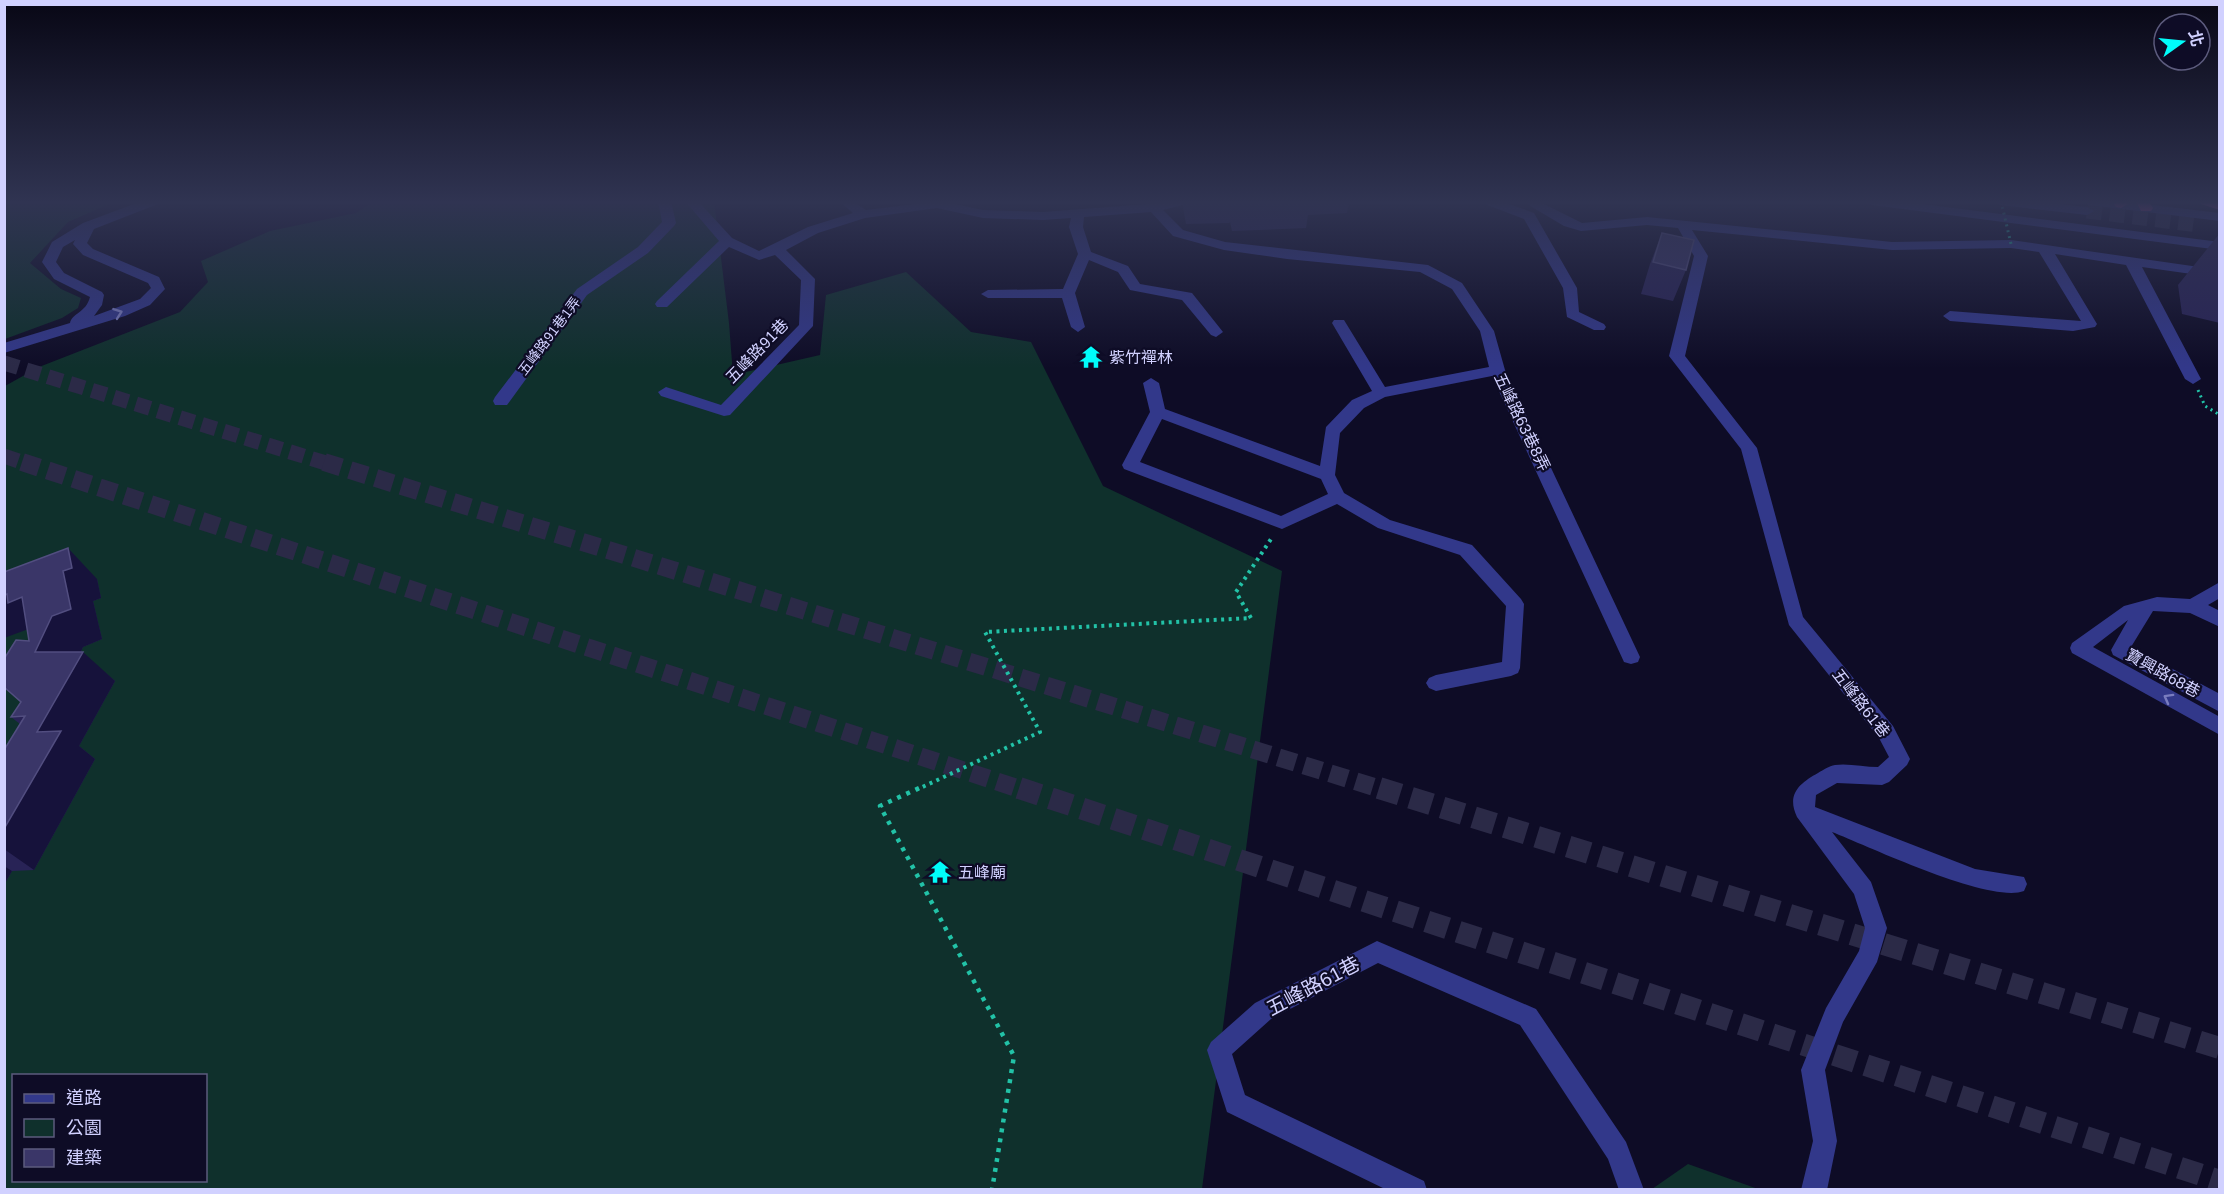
<svg xmlns="http://www.w3.org/2000/svg" width="2224" height="1194" viewBox="0 0 2224 1194" font-family="Arial,'Noto Sans TC',sans-serif">
  <rect width="100%" height="100%" fill="#0e0c26"/>
  <path fill="#0f302c" fill-rule="evenodd" d="M 5,201 L 116,201 L 68,222 L 30,263 L 61,289 L 81,298 L 78,308 L 62,318 L 5,339 Z
    M 374,201 L 714,201 L 729,323 L 733,375 L 820,355 L 826,295 L 906,272 L 971,332 L 1031,342 L 1103,486 L 1282,571 L 1202,1189 L 5,1190 L 5,386 L 39,367 L 180,312 L 208,282 L 201,261 L 270,231 L 356,213 ZM 14,1076 L 206,1076 L 206,1180 L 14,1180 Z
    M 1688,1164 L 1758,1189 L 1652,1189 Z"/>
  <g fill="none" stroke-linecap="round" stroke-linejoin="round">
    <path stroke="#2b2a47" stroke-width="15" stroke-dasharray="15 8" stroke-linecap="butt" d="M 2087,211 L 2198,225"/>
    <path stroke="#2b2a47" stroke-width="15" stroke-dasharray="15 8" stroke-linecap="butt" d="M 4,363 L 329,464
      M 4,456 L 27,464"/>
    <path stroke="#2b2a47" stroke-width="18" stroke-dasharray="18 9" stroke-linecap="butt" d="M 22,462 L 1023,790
      M 324,462 L 1384,790"/>
    <path stroke="#2b2a47" stroke-width="22" stroke-dasharray="22 11" stroke-linecap="butt" d="M 1019,788 L 2220,1181
      M 1379,788 L 2220,1048"/>
    <path stroke="#22c2a7" stroke-width="3" stroke-dasharray="2 4" stroke-linecap="butt" d="M 2198,390 L 2205,406 L 2220,415"/>
    <path stroke="#22c2a7" stroke-width="4" stroke-dasharray="3 4.5" stroke-linecap="butt" d="M 916,790 L 1040,732 L 985,632 L 1251,618 L 1236,592 L 1273,536"/>
    <path stroke="#22c2a7" stroke-width="4.5" stroke-dasharray="4 6" stroke-linecap="butt" d="M 919,788 L 880,806 L 1014,1056 L 992,1190"/>
    <path fill="#32388a" fill-rule="evenodd" d="M 142,201 L 160,201 L 158,204 L 94,229 L 87,243 L 93,249 L 159,277 L 165,289 L 150,305 L 125,316 L 4,353 L 4,343 L 70,323 C 72,313 86,313 90,297 L 54,279 L 42,262 L 52,242 L 83,223 ZM 75,240 L 73,244 L 83,255 L 148,283 L 151,288 L 140,299 L 94,316 L 102,305 L 104,295 L 102,292 L 64,273 L 56,262 L 63,247 Z
      M 658,201 L 671,201 L 676,223 L 674,226 L 648,253 L 587,295 L 507,405 L 495,405 L 493,401 L 495,397 L 577,289 L 638,247 L 662,222 Z
      M 685,201 L 698,201 L 732,238 L 759,251 L 808,227 L 853,213 L 839,201 L 853,201 L 866,210 L 940,201 L 983,210 L 1043,212 L 1187,201 L 1186,204 L 1163,210 L 1183,230 L 1225,242 L 1428,265 L 1462,283 L 1494,331 L 1505,370 L 1640,657 L 1638,662 L 1631,664 L 1624,662 L 1492,376 L 1385,397 L 1364,408 L 1340,433 L 1335,475 L 1344,493 L 1390,520 L 1472,545 L 1521,599 L 1524,604 L 1520,668 L 1518,673 L 1511,676 L 1436,691 L 1429,688 L 1426,683 L 1429,678 L 1436,675 L 1502,662 L 1506,606 L 1460,555 L 1378,528 L 1337,504 L 1282,529 L 1124,469 L 1122,465 L 1150,412 L 1143,383 L 1151,378 L 1159,383 L 1165,409 L 1320,466 L 1326,427 L 1352,400 L 1372,391 L 1332,323 L 1334,320 L 1344,320 L 1385,387 L 1489,367 L 1480,331 L 1452,289 L 1420,272 L 1287,259 L 1224,250 L 1173,236 L 1151,212 L 1084,217 L 1083,227 L 1091,252 L 1128,266 L 1140,284 L 1192,293 L 1223,332 L 1216,337 L 1211,335 L 1182,300 L 1130,290 L 1118,272 L 1089,260 L 1075,293 L 1085,327 L 1078,332 L 1071,327 L 1062,298 L 988,298 L 981,294 L 988,290 L 1063,289 L 1078,254 L 1069,227 L 1071,218 L 1043,220 L 983,218 L 937,208 L 865,218 L 818,233 L 786,250 L 815,279 L 813,326 L 730,415 L 724,416 L 661,396 L 658,392 L 666,387 L 721,405 L 799,325 L 801,280 L 775,255 L 759,260 L 729,247 L 667,307 L 657,307 L 655,304 L 657,301 L 719,241 ZM 1162,419 L 1321,479 L 1328,494 L 1281,516 L 1140,462 Z
      M 1484,201 L 1501,201 L 1534,213 L 1577,288 L 1579,312 L 1604,324 L 1606,327 L 1604,330 L 1594,330 L 1567,317 L 1563,288 L 1524,219 L 1485,204 Z
      M 1522,201 L 1538,201 L 1582,223 L 1647,217 L 1892,242 L 2011,240 L 2220,270 L 2220,278 L 2142,267 L 2201,379 L 2193,384 L 2185,379 L 2126,265 L 2055,254 L 2097,324 L 2095,327 L 2073,331 L 1950,321 L 1943,316 L 1950,311 L 2081,321 L 2039,252 L 2011,248 L 1892,250 L 1692,230 L 1708,256 L 1685,356 L 1757,448 L 1803,617 L 1893,726 L 1910,759 L 1907,765 L 1889,782 L 1882,785 L 1837,783 L 1816,795 L 1815,807 L 1975,869 L 2024,877 L 2027,884 L 2024,891 C 1990,904 1870,847 1832,832 L 1871,882 L 1887,928 L 1877,962 L 1843,1022 L 1825,1070 L 1837,1141 L 1827,1190 L 1801,1190 L 1813,1141 L 1801,1070 L 1826,1008 L 1859,951 L 1865,928 L 1854,894 L 1797,817 C 1786,794 1800,783 1818,773 C 1823,770 1829,766 1835,765 C 1848,763 1864,767 1878,767 L 1889,757 L 1879,738 L 1789,625 L 1741,449 L 1669,356 L 1694,256 L 1678,228 L 1647,225 L 1581,231 L 1564,226 Z
      M 1865,201 L 1899,201 L 2220,242 L 2220,250 L 1872,205 Z
      M 1993,201 L 2031,201 L 2087,207 L 2094,211 L 2087,215 L 2000,205 Z
      M 2082,201 L 2118,201 L 2220,213 L 2220,221 L 2089,205 Z
      M 2220,582 L 2220,598 L 2208,605 L 2220,611 L 2220,627 L 2190,613 L 2153,611 L 2131,647 L 2220,694 L 2220,712 L 2113,655 L 2111,650 L 2128,620 L 2093,647 L 2220,717 L 2220,735 L 2072,653 L 2070,648 L 2072,643 L 2124,606 L 2157,597 L 2190,599 Z
      M 1377,941 L 1536,1009 L 1626,1142 L 1644,1190 L 1619,1190 L 1608,1159 L 1520,1025 L 1378,963 L 1271,1019 L 1232,1054 L 1245,1095 L 1424,1181 L 1427,1190 L 1387,1190 L 1227,1112 L 1207,1050 L 1211,1042 L 1255,1003 Z"/>
    <path fill="#ff4cb5" fill-rule="evenodd" d="M 2112,201 L 2125,201 L 2128,204 L 2121,208 L 2116,207 Z
      M 2136,201 L 2148,201 L 2153,208 L 2151,211 L 2141,211 Z
      M 2200,201 L 2220,201 L 2220,210 L 2201,204 Z"/>
    <path stroke="#22c2a7" stroke-width="3" stroke-dasharray="2 4" stroke-linecap="butt" d="M 2001,201 L 2011,244"/>
  </g>
  <path fill="#282356" d="M 1081,201 L 1114,201 L 1113,204 Z
    M 1183,201 L 1349,201 L 1347,213 L 1308,215 L 1306,228 L 1232,231 L 1230,222 L 1229,223 L 1186,224 L 1183,207 Z
    M 1662,233 L 1686,270 L 1673,301 L 1641,294 L 1650,264 Z
    M 2220,233 L 2220,323 L 2182,314 L 2178,285 Z
    M 97,579 L 101,598 L 93,601 L 102,639 L 83,647 L 81,652 L 115,681 L 79,746 L 95,759 L 34,870 L 12,871 L 4,885 L 4,750 L 20,724 L 11,717 L 21,702 L 29,641 Z"/>
  <path fill="#16123b" d="M 68,548 L 97,579 L 101,598 L 93,601 L 102,639 L 83,647 L 71,674 L 83,652 L 115,681 L 79,746 L 95,759 L 34,870 L 4,849 L 4,829 L 37,732 L 34,627 L 4,638 L 4,595 L 63,571 Z
    M 4,866 L 12,871 L 4,885 Z"/>
  <path fill="#3a3668" stroke="#524e80" stroke-width="1.5" d="M 1662,233 L 1694,240 L 1686,270 L 1653,262 Z
    M 68,548 L 72,568 L 63,571 L 71,609 L 52,616 L 35,652 L 83,652 L 37,732 L 61,731 L 4,829 L 4,750 L 25,716 L 11,717 L 21,702 L 4,687 L 4,659 L 16,640 L 29,641 L 22,597 L 8,603 L 7,594 L 4,595 L 4,572 Z"/>
  <defs><path id="oneway-chevron" d="M-2-3.5L2.5 0L-2 3.5" fill="none" stroke-width="1.6" stroke-linecap="round" stroke-linejoin="round" transform="scale(1.5)"/></defs>
  <g stroke="#7a7dbf">
    <use href="#oneway-chevron" transform="translate(118 313) rotate(-20)"/>
    <use href="#oneway-chevron" transform="translate(2168 698) rotate(-151)"/>
  </g>
  <linearGradient id="sky" x2="0" y2="1"><stop stop-color="#080715"/><stop offset="0.55" stop-color="#303452"/><stop offset="1" stop-color="#303452" stop-opacity="0"/></linearGradient>
  <rect width="2224" height="368" fill="url(#sky)"/>
  <defs>
    <g id="temple-bare" transform="scale(1.8)"><path d="M0-6L5-2H3V0L6.5 2.5H4V6H1.5V3h-3V6H-4V2.5H-6.5L-3 0V-2H-5Z" fill="#00fcfa" stroke="#0e0c26" stroke-width="2.5" paint-order="stroke"/></g>
  </defs>
  <g fill-rule="evenodd">
    <use href="#temple-bare" x="1091" y="357"/>
    <use href="#temple-bare" x="940" y="872"/>
  </g>
  <g text-anchor="middle" dominant-baseline="central" stroke-width="4.5" stroke-linejoin="round" paint-order="stroke">
    <g font-size="14" fill="#d1d1ff" stroke="#0e0c26">
      <text transform="translate(549 336) rotate(-53)">五峰路91巷1弄</text>
    </g>
    <g font-size="16" fill="#d1d1ff" stroke="#0e0c26">
      <text transform="translate(757 351) rotate(-46)">五峰路91巷</text>
      <text transform="translate(1522 422) rotate(64)">五峰路63巷8弄</text>
      <text transform="translate(2163 673) rotate(29)">寶興路68巷</text>
      <text transform="translate(1861 703) rotate(52)">五峰路61巷</text>
    </g>
    <g font-size="16" fill="#d1d1ff" stroke="#0e0c26" text-anchor="start">
      <text x="1109" y="357">紫竹禪林</text>
      <text x="958" y="872">五峰廟</text>
    </g>
    <g font-size="20" fill="#d1d1ff" stroke="#0e0c26">
      <text transform="translate(1313 986) rotate(-28)">五峰路61巷</text>
    </g>
  </g>
  <rect width="2224" height="1194" fill="none" stroke="#d1d1ff" stroke-width="12"/>
  <rect x="12" y="1074" width="195" height="108" fill="#0e0c26" stroke="#5c5b7d" stroke-width="1.5"/>
  <rect x="24" y="1094" width="30" height="9" fill="#32388a" stroke="#5c5b7d" stroke-width="1.5"/>
  <text x="66" y="1104" font-size="18" fill="#d1d1ff">道路</text>
  <rect x="24" y="1119" width="30" height="18" fill="#0f302c" stroke="#5c5b7d" stroke-width="1.5"/>
  <text x="66" y="1134" font-size="18" fill="#d1d1ff">公園</text>
  <rect x="24" y="1149" width="30" height="18" fill="#3a3668" stroke="#5c5b7d" stroke-width="1.5"/>
  <text x="66" y="1164" font-size="18" fill="#d1d1ff">建築</text>
  <g transform="translate(2182 42) rotate(75)"><circle r="28" fill="#0e0c26" stroke="#5c5b7d" stroke-width="1.5"/>
  <path d="M0-4.5L10 22L0 15L-10 22Z" fill="#00fcfa"/>
  <text y="-9" font-size="16" font-weight="bold" text-anchor="middle" fill="#d1d1ff">北</text>
  </g>
</svg>
